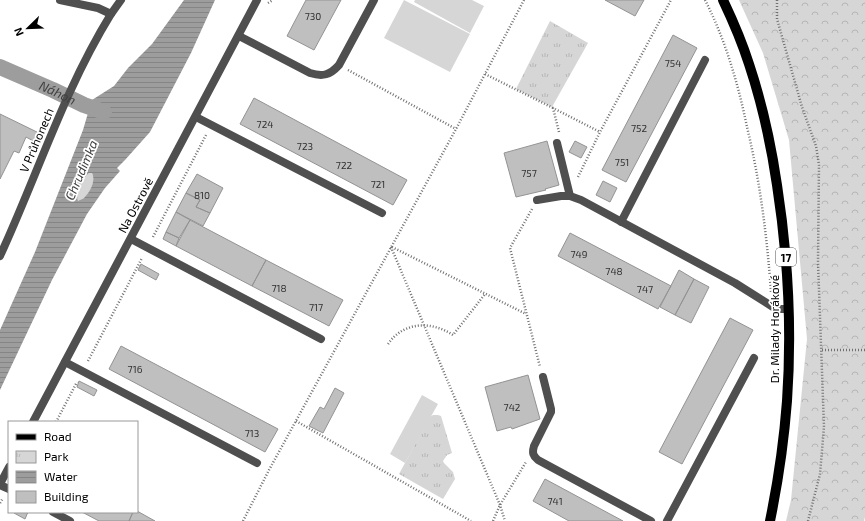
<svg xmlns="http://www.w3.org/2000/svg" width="865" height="521" viewBox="0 0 865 521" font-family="'Exo 2',sans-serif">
  <defs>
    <pattern id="forest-crowns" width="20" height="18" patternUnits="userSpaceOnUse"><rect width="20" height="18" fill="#d6d6d6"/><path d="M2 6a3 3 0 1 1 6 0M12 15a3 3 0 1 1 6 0" fill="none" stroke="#b6b6b6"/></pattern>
    <pattern id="park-tufts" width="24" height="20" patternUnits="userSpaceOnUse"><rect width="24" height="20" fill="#d6d6d6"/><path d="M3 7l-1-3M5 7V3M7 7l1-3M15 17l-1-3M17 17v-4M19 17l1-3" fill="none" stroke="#b6b6b6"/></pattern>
    <pattern id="water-rules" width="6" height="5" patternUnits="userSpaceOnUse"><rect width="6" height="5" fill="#9d9d9d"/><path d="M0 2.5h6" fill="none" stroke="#858585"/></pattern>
  </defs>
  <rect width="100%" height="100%" fill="#fff"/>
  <path fill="#d6d6d6" d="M 404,0 L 470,34 L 450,72 L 384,38 Z
    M 415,0 L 472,0 L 484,6 L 470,33 L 414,2 Z
    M 89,173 L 92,173 C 96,181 90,193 84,198 C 83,199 79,200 78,201 C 75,190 82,181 89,173 Z
    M 422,395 L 438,404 L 405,463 L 390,454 Z"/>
  <path fill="url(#forest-crowns)" d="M 739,0 L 865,0 L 865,517 L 864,521 L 786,521 L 791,500 L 807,339 L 789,140 L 763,53 Z"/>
  <path fill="url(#park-tufts)" d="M 550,21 L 588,43 L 552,107 L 516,89 Z
    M 433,415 L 438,415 L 441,416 L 452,453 L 447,455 L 443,461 L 444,463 L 453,472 L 455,479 L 443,499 L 399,474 L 430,417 Z"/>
  <path fill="url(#water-rules)" fill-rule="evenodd" d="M 184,0 L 215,0 L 191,53 L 150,132 L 125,160 L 117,168 L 120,171 L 105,188 L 87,214 L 52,280 L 0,390 L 0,330 L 35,252 L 83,130 L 88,113 L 84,105 L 114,86 L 128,68 L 152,44 ZM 89,173 L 92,173 C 96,181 90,192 84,198 C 83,199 79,200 78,201 C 75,191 82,180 89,173 Z"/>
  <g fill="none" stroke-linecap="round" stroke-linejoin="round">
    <path stroke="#9d9d9d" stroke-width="16" id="s1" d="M 0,67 L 53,90 L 84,105 L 104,112"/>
  </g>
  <path fill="#bfbfbf" stroke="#939393" d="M 306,0 L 341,0 L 314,50 L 287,36 Z
    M 605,0 L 644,0 L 635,16 Z
    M 673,35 L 697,48 L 626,182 L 602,170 Z
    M 254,98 L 407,180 L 393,205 L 240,124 Z
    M 0,114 L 41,134 L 37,143 L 26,137 L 19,153 L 14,151 L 0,179 Z
    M 547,141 L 559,185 L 545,189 L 546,190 L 516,197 L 504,153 Z
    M 575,141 L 587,147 L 581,158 L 569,152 Z
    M 197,174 L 223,188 L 210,213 L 196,207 L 200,200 L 186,193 Z
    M 603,181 L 617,188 L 610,202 L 596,195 Z
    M 186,193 L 200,200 L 196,207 L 210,213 L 203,226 L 176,212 Z
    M 176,212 L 190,220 L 179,238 L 166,232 Z
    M 190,220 L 266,260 L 252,286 L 176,246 Z
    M 166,232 L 179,238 L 176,246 L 163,239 Z
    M 570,233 L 671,286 L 658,309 L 558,256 Z
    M 266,260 L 343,300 L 329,326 L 252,286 Z
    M 141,264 L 159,274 L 156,280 L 138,270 Z
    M 679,270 L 694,279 L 675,315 L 660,307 Z
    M 694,279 L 709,287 L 691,323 L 675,315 Z
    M 730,318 L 753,330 L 682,464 L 659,452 Z
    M 121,346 L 278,429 L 265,452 L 109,369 Z
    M 528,375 L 540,419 L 512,429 L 511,427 L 497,431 L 485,387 Z
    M 79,381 L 97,390 L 94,396 L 77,387 Z
    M 335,388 L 344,393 L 323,433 L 309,426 L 320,407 L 324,409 Z
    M 545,479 L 623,521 L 569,521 L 533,501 Z
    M 137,511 L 155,521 L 129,521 L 133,512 L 137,512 Z
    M 15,512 L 28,512 L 25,519 L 14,513 Z
    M 82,512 L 133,512 L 129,521 L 99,521 Z"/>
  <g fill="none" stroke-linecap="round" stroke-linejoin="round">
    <path stroke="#717171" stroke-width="2.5" stroke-dasharray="1 2" stroke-linecap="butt" d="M 705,0 C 725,39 738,83 747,127 C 760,181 767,236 771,292
      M 777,0 L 777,19 L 802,107 L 816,146 L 819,165 L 818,262 L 824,427 L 820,474 L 808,521
      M 268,3 L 273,0
      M 348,70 L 456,129
      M 485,74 L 553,108
      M 559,132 L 553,108 L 600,132
      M 578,177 L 600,132 L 671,0
      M 532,209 L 510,248 L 540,367
      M 153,237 L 206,135
      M 391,247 L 500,505 L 505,521
      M 392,247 L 526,314
      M 388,344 C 404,321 432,321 453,335 L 485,294
      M 822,350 L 865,350
      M 88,361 L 142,258
      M 296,421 L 471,521
      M 56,422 L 77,382
      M 0,503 L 3,498
      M 243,521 L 269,470 L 456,129 L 524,0
      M 493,521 L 500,505 L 526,462"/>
    <path stroke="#4f4f4f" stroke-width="8" d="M 60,0 L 98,8 L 111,14 L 121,0
      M 239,36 L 310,73 C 323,77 330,75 339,65 L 374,0
      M 196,117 L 382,213
      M 557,143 L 570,196
      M 537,200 L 561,196 L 570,196 L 581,200 L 735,283 L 773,307 L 778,309 L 789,309
      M 621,222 L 705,60
      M 131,239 L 321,339
      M 65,362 L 257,463
      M 543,377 L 551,409 L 551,412 L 534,446 C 532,453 533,456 538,460 L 651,521
      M 0,485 L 9,489
      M 53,512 L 70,521
      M 667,521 L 754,358"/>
    <path stroke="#4f4f4f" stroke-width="8" d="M 0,256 C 37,176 64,90 111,14
      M 33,422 L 257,0
      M 0,484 L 9,467"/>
    <path stroke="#000" stroke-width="10" d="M 723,0 C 733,21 742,42 749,64 C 762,103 771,144 777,185 C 788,256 792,329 787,401 C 784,441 778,482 770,521"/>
  </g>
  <g text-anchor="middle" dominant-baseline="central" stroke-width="3.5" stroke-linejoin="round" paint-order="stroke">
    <g font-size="10" fill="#303030">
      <text x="313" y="16">730</text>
      <text x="673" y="63">754</text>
      <text x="265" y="124">724</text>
      <text x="639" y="128">752</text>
      <text x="305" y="146">723</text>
      <text x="622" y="162">751</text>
      <text x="344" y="165">722</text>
      <text x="529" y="173">757</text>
      <text x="378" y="184">721</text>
      <text x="202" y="195">810</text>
      <text x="579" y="254">749</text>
      <text x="614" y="271">748</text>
      <text x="279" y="288">718</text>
      <text x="645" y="289">747</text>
      <text x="316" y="307">717</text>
      <text x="135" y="369">716</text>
      <text x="512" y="407">742</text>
      <text x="252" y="433">713</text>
      <text x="555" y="501">741</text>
    </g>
    <rect fill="#fff" stroke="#4c4c4c" stroke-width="1" x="776" y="248" width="20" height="18" rx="3"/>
    <g font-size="11" font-weight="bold" fill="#000">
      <text x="786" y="257">17</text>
    </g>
    <g font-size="12" fill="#000" stroke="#fff">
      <text transform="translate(36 140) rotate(-67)">V Průhonech</text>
      <text transform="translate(135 205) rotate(-62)">Na Ostrově</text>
      <text transform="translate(774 329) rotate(-90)">Dr. Milady Horákové</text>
    </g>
    <g font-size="13" font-style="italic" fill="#3e3e3e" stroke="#fff">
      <text stroke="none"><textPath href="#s1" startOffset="63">Náhon</textPath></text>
      <text transform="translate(81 170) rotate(-67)">Chrudimka</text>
    </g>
  </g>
  <rect x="8" y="421" width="130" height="92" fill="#ffffff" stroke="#999999"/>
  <rect x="16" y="434" width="20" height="6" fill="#000000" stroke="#999999"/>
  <text x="44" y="441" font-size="12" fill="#000000">Road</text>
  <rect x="16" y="451" width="20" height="12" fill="url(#park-tufts)" stroke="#999999"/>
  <text x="44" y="461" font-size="12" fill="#000000">Park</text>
  <rect x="16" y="471" width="20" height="12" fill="url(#water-rules)" stroke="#999999"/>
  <text x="44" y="481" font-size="12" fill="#000000">Water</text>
  <rect x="16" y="491" width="20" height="12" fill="#bfbfbf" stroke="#999999"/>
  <text x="44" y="501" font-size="12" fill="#000000">Building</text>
  <g transform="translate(28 28) rotate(247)" stroke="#ffffff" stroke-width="3" paint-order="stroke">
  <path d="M0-3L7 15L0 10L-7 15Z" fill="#000000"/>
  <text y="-6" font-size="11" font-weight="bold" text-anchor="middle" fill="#000000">N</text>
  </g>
</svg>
